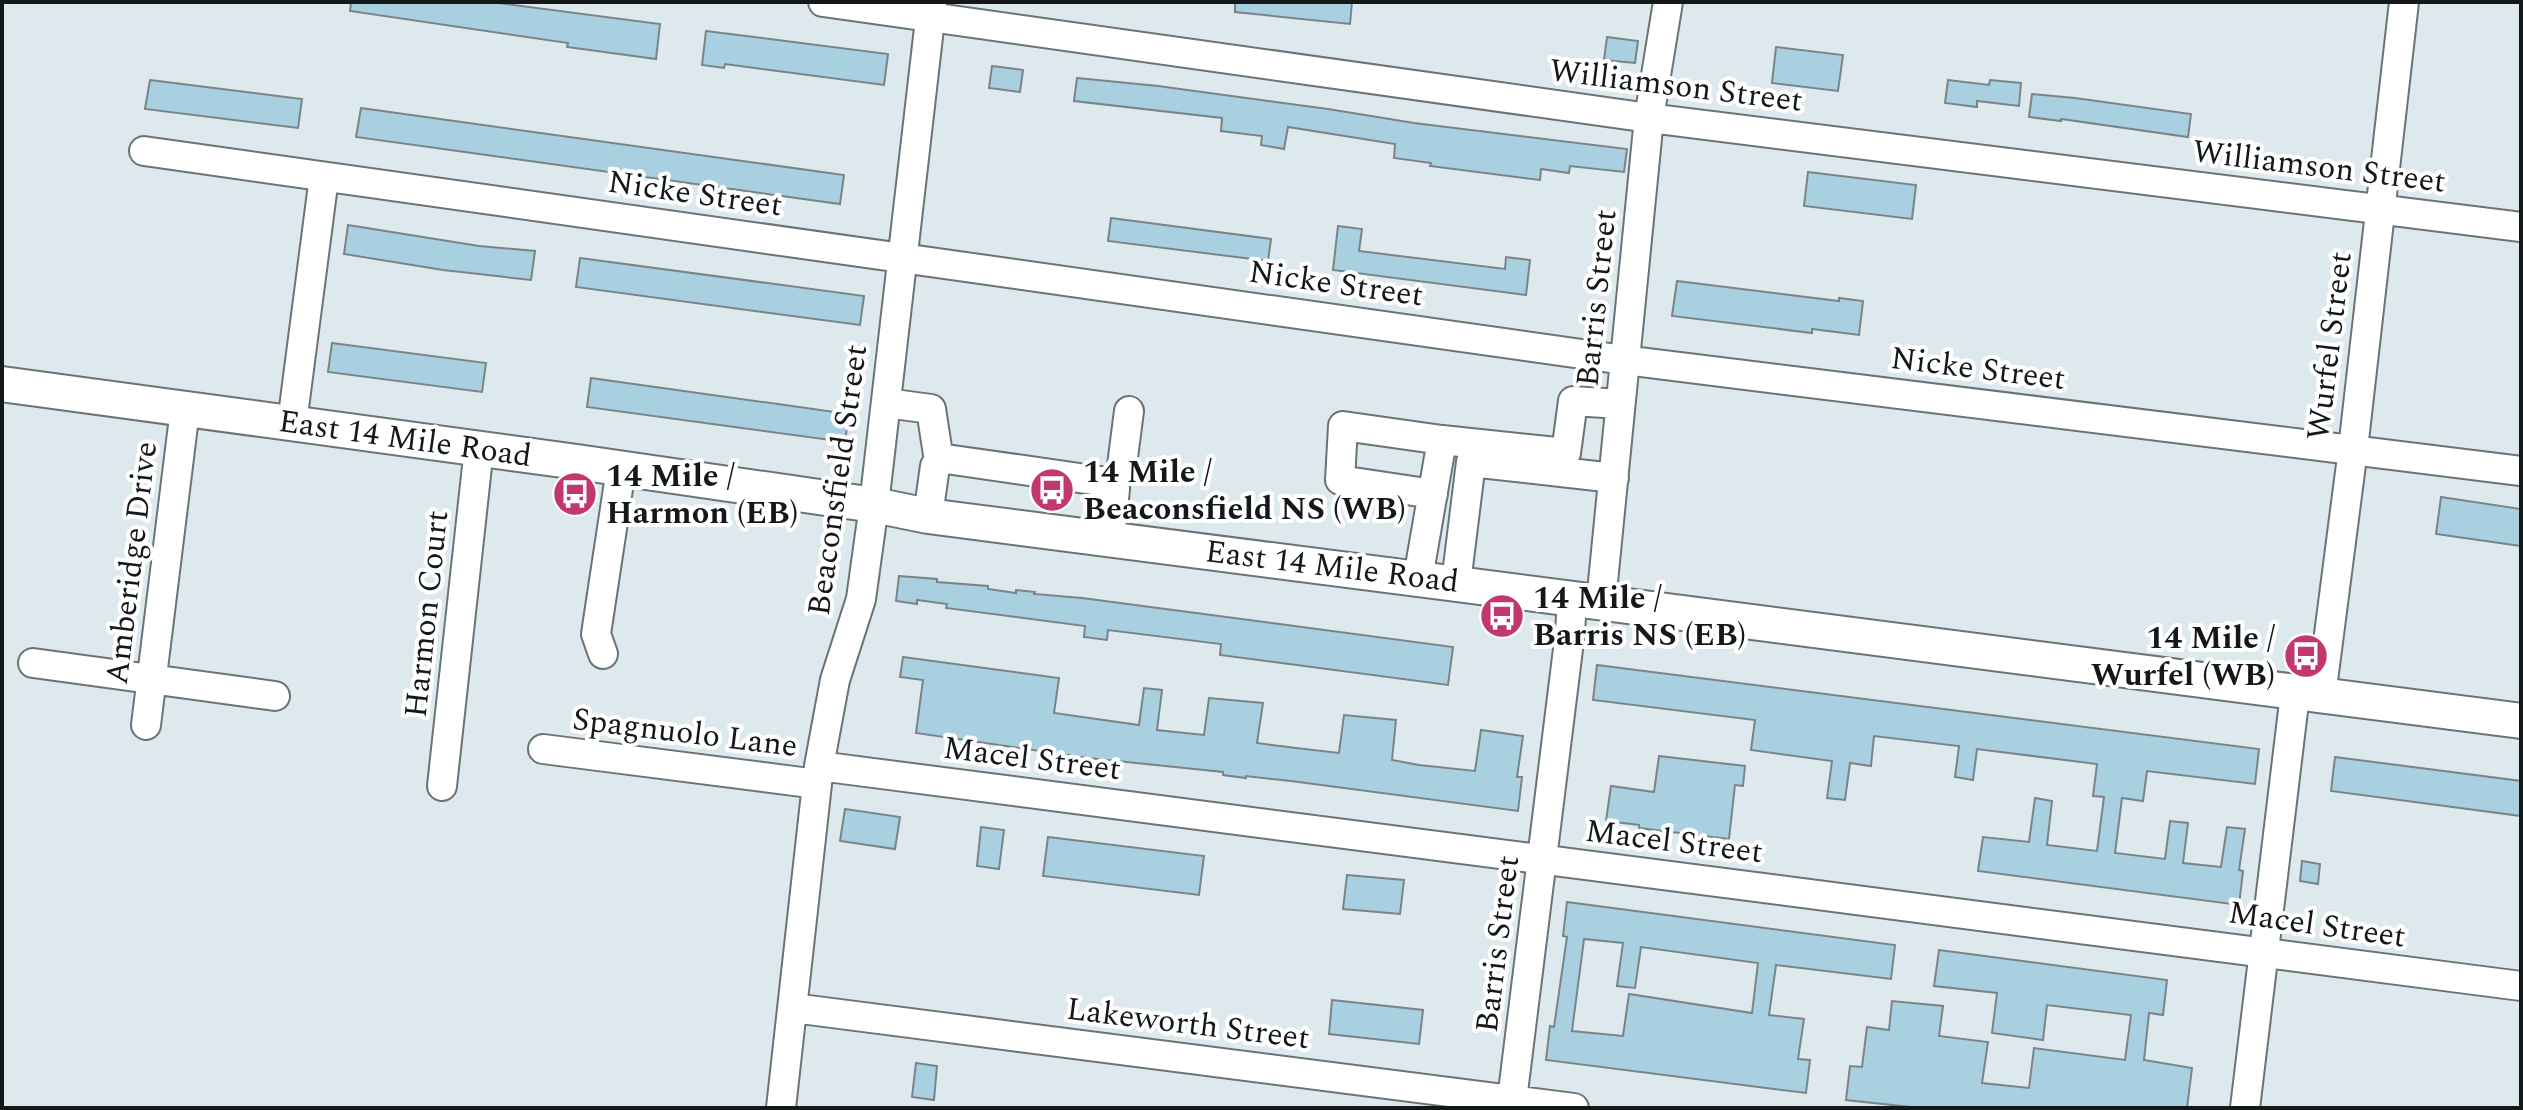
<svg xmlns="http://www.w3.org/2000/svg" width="2523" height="1110" viewBox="0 0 2523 1110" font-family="Spectral,serif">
  <rect width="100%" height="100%" fill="#dee9ee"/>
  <path fill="#a8d0e1" stroke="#7a8488" stroke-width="2" fill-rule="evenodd" d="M 351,2 L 490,2 L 660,24 L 656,59 L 567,47 L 568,43 L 350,11 Z
    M 1235,2 L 1352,2 L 1350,24 L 1235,12 Z
    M 706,31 L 888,54 L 884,85 L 725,64 L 724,68 L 702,65 Z
    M 1607,37 L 1638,41 L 1635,63 L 1604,60 Z
    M 1776,47 L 1843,55 L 1838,91 L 1772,83 Z
    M 992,66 L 1023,70 L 1020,92 L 989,88 Z
    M 1077,78 L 1158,86 L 1328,109 L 1414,123 L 1627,149 L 1624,172 L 1570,166 L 1569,173 L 1541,169 L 1540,180 L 1430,166 L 1431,163 L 1394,158 L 1395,144 L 1288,127 L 1284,149 L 1261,145 L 1262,136 L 1221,131 L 1222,118 L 1074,101 Z
    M 150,80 L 302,99 L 298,128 L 145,109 Z
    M 1948,80 L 1989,85 L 1990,80 L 2021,83 L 2019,106 L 1977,101 L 1977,107 L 1945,103 Z
    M 2032,94 L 2075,98 L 2191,114 L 2188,137 L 2061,119 L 2061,121 L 2029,117 Z
    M 361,108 L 844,175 L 840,204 L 356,137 Z
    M 1808,172 L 1916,185 L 1912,219 L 1804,206 Z
    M 1111,218 L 1271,239 L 1268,261 L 1108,241 Z
    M 348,225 L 479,246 L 535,251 L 531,280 L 443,270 L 344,254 Z
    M 1338,226 L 1362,229 L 1359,251 L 1505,269 L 1506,257 L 1530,260 L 1526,295 L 1333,270 Z
    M 580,258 L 864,296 L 860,325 L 576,287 Z
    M 1677,281 L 1839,301 L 1839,298 L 1863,301 L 1859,335 L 1812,329 L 1812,333 L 1672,316 Z
    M 332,343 L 486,363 L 482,392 L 328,372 Z
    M 591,378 L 849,414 L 845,442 L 587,407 Z
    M 2441,497 L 2521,509 L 2521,546 L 2436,534 Z
    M 899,576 L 937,579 L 937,582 L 988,586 L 988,589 L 1016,593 L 1016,590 L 1035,592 L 1034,594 L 1082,598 L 1453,647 L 1448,685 L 1220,655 L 1221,644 L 1108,630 L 1107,640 L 1084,637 L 1085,626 L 946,608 L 947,604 L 917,600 L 917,604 L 896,601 Z
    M 903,657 L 1059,678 L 1054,713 L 1139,725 L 1144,688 L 1162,690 L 1157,730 L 1204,735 L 1209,698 L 1263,703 L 1257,743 L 1296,748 L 1339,753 L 1344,715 L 1396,720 L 1392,760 L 1419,765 L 1475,771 L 1481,730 L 1523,736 L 1517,777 L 1522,777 L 1518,811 L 1291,781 L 1246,776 L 1246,778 L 1223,775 L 1223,772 L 1088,758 L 916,733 L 923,680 L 900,677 Z
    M 1597,665 L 2259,749 L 2255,784 L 2147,771 L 2143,801 L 2122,798 L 2115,853 L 2165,859 L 2170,821 L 2188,823 L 2183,863 L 2221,867 L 2227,827 L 2245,829 L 2239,870 L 2243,871 L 2239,905 L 1978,871 L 1983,837 L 2029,842 L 2035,798 L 2052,801 L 2047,845 L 2097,851 L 2104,797 L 2093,796 L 2097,764 L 1977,749 L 1973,780 L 1955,777 L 1959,746 L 1874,736 L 1871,766 L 1850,763 L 1845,800 L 1827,798 L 1832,761 L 1751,750 L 1755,720 L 1593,700 Z
    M 1659,756 L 1745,766 L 1743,786 L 1735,785 L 1729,839 L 1639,828 L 1639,825 L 1606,821 L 1611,786 L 1654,792 Z
    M 2335,757 L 2521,781 L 2521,816 L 2331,791 Z
    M 845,809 L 900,817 L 895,849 L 840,841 Z
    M 981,827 L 1004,830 L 999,869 L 977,866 Z
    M 1048,837 L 1204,856 L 1199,895 L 1043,876 Z
    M 2302,861 L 2320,864 L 2318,884 L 2300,881 Z
    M 1347,875 L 1404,880 L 1400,914 L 1343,909 Z
    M 1567,902 L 1895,945 L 1891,979 L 1776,965 L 1769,1015 L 1804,1019 L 1798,1059 L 1810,1060 L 1806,1093 L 1546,1060 L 1550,1026 L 1554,1027 L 1567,937 L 1563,936 ZM 1584,939 L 1623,943 L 1617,986 L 1635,988 L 1641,947 L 1758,963 L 1752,1013 L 1629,994 L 1623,1036 L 1572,1031 Z
    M 1939,950 L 2167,980 L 2163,1015 L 2149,1013 L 2144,1060 L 2192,1068 L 2187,1108 L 1920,1108 L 1846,1100 L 1850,1066 L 1862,1067 L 1867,1027 L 1889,1030 L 1892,1001 L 1943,1006 L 1939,1036 L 1988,1042 L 1982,1083 L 2029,1088 L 2034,1048 L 2125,1060 L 2131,1015 L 2047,1005 L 2043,1040 L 1992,1033 L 1997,993 L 1934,986 Z
    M 1332,1000 L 1423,1010 L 1419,1044 L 1329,1034 Z
    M 916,1063 L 937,1066 L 934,1100 L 912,1097 Z"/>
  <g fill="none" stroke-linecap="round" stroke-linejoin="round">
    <g stroke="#6a7478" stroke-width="32">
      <path id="minor" d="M 823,2 L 1649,118 L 2521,227
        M 144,151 L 1624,360 L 2521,471
        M 886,403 L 931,409 L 939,461
        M 292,423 L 324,177
        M 1114,483 L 1121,473 L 1129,411
        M 1433,494 L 1340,480 L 1343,426 L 1442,440
        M 928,516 L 935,466 L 939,461 L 946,459 L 1114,483 L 1115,489 L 1110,538
        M 1418,578 L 1442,440 L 1566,453 L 1573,401 L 1620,404
        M 1456,583 L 1471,462 L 1614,478
        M 1601,602 L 1649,118 L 1668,2
        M 603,654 L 596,634 L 621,469
        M 33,663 L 275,696
        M 2321,696 L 2353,449 L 2404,2
        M 146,725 L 185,409
        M 543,749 L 817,784
        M 819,766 L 2521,986
        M 442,786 L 479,448
        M 793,1008 L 1574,1108
        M 781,1108 L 819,766 L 835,680 L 861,599 L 874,505 L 932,2
        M 1511,1108 L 1570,633 L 1572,598
        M 2245,1108 L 2295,694"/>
    </g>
    <g stroke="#6a7478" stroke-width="38">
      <path id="major" d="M 2,384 L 577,462 L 874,505 L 928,516 L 2521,721"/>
    </g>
    <use href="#minor" stroke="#fff" stroke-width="28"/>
    <use href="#major" stroke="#fff" stroke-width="34"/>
  </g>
  <defs>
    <g id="bus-disc" transform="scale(2.3)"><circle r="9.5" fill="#c2376d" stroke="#fff"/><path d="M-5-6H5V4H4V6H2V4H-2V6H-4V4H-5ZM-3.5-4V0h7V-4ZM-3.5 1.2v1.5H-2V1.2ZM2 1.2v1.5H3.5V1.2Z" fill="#fff"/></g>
  </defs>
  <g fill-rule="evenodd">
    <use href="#bus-disc" x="1052" y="490"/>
    <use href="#bus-disc" x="575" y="494"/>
    <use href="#bus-disc" x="1502" y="616"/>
    <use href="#bus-disc" x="2306" y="656"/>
  </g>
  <g text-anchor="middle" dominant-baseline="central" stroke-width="8" stroke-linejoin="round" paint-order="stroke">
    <g font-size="32" fill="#141819" stroke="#fff">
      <text transform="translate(1676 86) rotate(7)">Williamson Street</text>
      <text transform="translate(2319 167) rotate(7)">Williamson Street</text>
      <text transform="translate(695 194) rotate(8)">Nicke Street</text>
      <text transform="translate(1336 284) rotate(8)">Nicke Street</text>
      <text transform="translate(1597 298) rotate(-84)">Barris Street</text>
      <text transform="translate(2330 346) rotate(-83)">Wurfel Street</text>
      <text transform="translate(1978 369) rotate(7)">Nicke Street</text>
      <text transform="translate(405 439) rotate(8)">East 14 Mile Road</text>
      <text transform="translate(838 480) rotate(-82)">Beaconsfield Street</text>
      <text transform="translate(132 563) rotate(-83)">Amberidge Drive</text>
      <text transform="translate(1332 567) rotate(7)">East 14 Mile Road</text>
      <text transform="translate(427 614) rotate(-84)">Harmon Court</text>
      <text transform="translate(685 733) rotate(7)">Spagnuolo Lane</text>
      <text transform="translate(1032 759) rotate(7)">Macel Street</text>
      <text transform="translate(1674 842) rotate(7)">Macel Street</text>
      <text transform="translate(2317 925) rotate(8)">Macel Street</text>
      <text transform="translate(1498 944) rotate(-83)">Barris Street</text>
      <text transform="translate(1188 1024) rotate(7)">Lakeworth Street</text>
    </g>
    <g font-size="32" font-weight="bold" fill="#141819" stroke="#fff" text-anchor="start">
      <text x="1083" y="472">14 Mile /<tspan x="1083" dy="37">Beaconsfield NS (WB)</tspan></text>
      <text x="606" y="476">14 Mile /<tspan x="606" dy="37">Harmon (EB)</tspan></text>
      <text x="1533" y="598">14 Mile /<tspan x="1533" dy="37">Barris NS (EB)</tspan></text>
      <text x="2275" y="638" text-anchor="end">14 Mile /<tspan x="2275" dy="37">Wurfel (WB)</tspan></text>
    </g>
  </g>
  <rect width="2523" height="1110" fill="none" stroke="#141819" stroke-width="8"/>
</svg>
